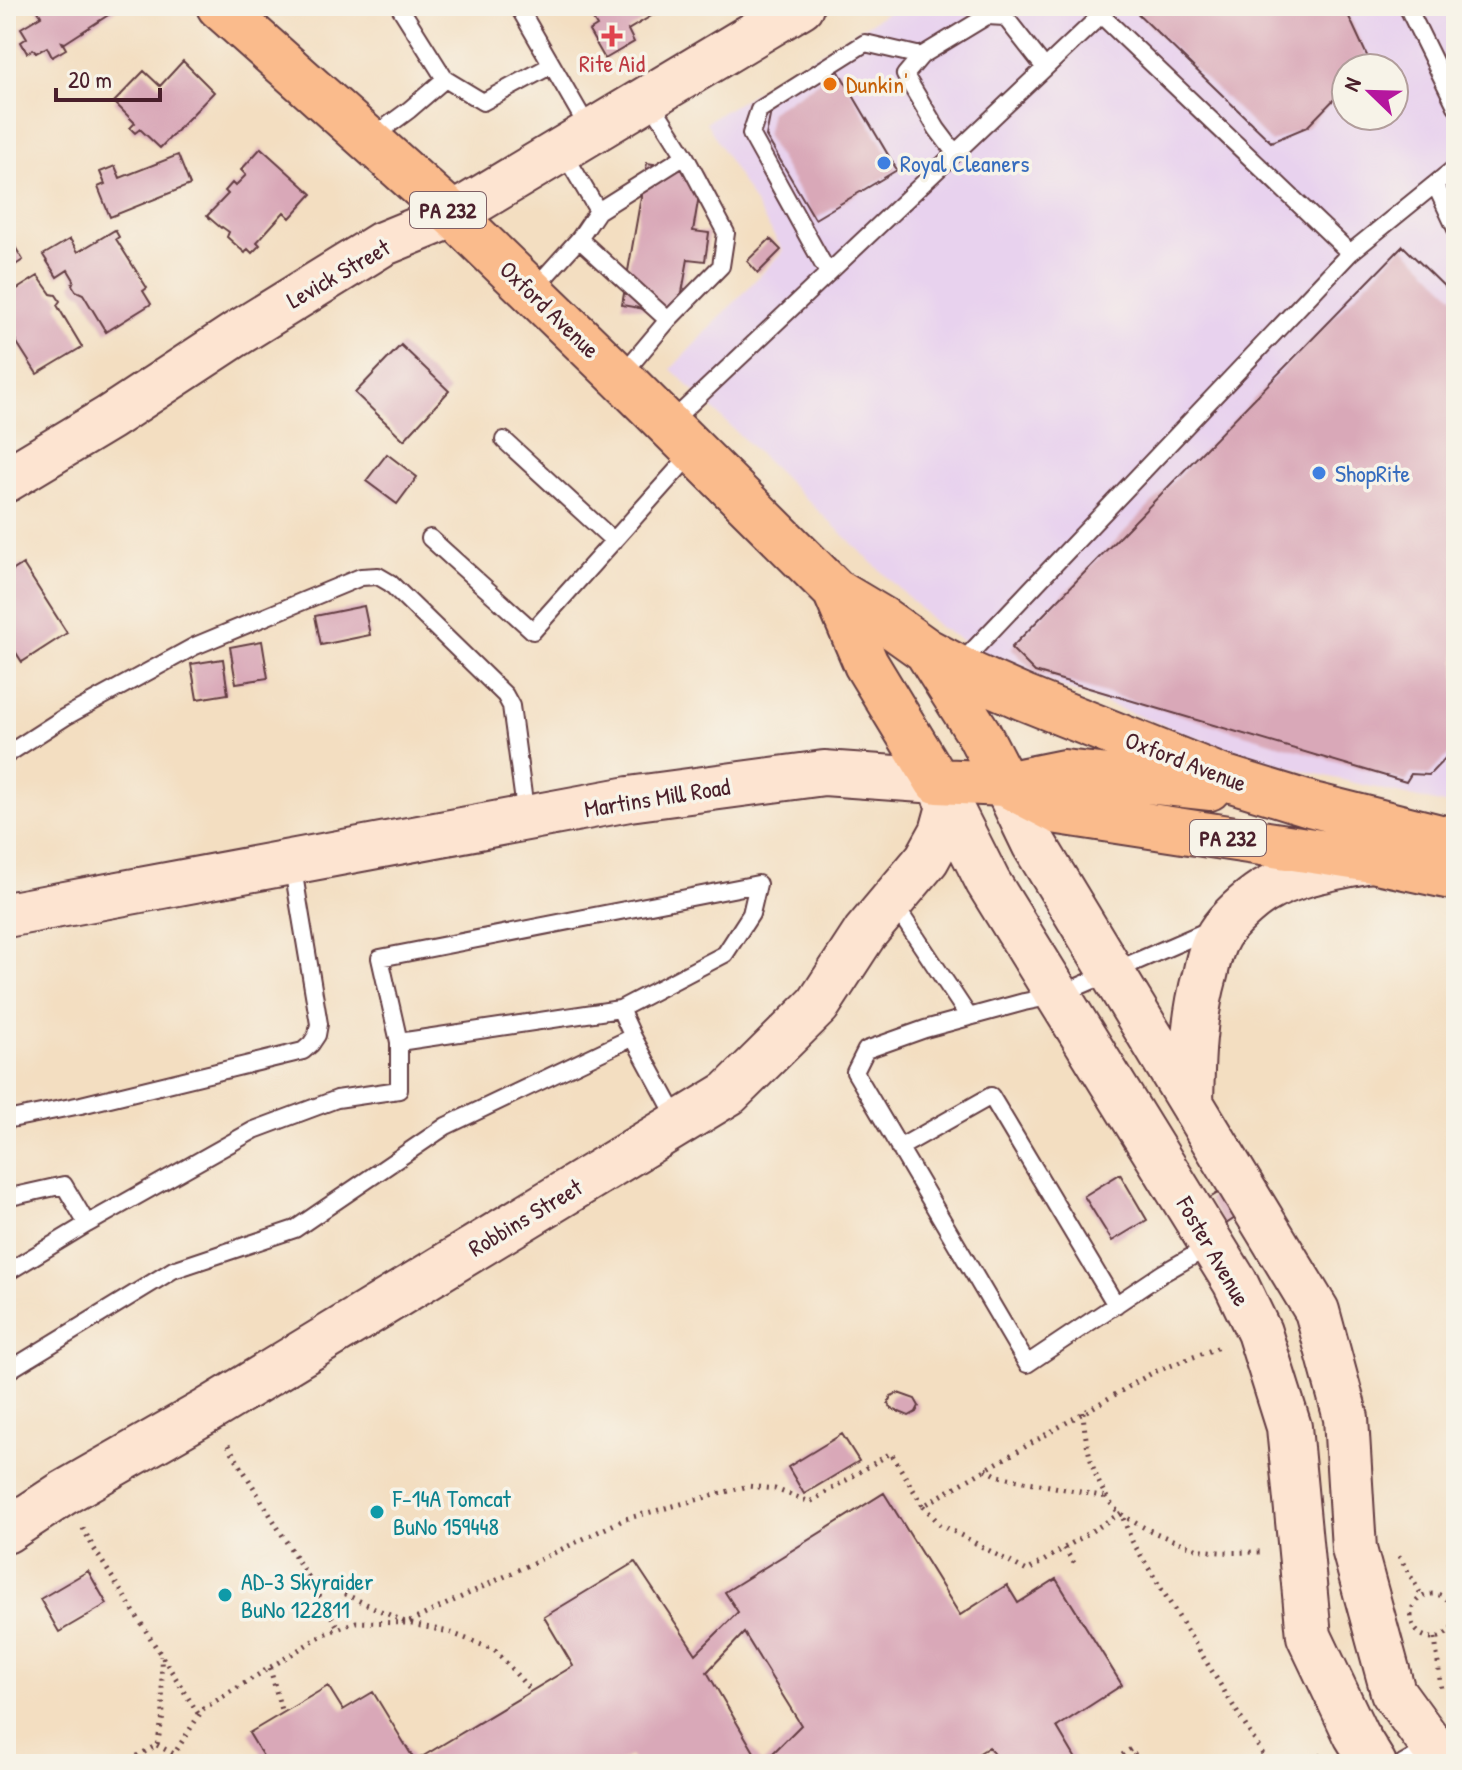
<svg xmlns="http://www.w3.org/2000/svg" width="1462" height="1770" viewBox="0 0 1462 1770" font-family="'Patrick Hand',sans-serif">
  <rect width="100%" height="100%" fill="#f7f3e8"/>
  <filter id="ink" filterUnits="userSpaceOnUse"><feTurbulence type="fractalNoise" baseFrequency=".0125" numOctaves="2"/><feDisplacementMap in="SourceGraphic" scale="16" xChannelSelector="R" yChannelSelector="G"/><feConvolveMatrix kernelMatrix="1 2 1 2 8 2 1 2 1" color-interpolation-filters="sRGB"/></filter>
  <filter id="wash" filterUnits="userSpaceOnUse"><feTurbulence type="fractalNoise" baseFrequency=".006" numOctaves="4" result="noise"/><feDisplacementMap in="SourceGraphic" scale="32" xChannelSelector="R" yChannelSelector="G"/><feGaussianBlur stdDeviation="1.8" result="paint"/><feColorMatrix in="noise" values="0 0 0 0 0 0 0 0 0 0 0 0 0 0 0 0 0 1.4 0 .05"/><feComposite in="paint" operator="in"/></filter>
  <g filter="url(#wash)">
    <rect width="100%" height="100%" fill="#f3dec1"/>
    <path fill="#e8d2ee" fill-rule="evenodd" d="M 898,6 L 1456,6 L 1456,807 L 1250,758 L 1004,665 L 939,627 L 671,369 L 783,251 L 706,122 ZM 1346,68 L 1394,68 L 1394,116 L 1346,116 Z"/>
    <g id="blocks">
      <path fill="#d9a8b8" d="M 35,6 L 113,6 L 116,10 L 65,43 L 62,42 L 66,49 L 52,57 L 47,47 L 36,53 L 33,49 L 27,53 L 21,42 L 27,38 L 21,28 L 41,16 Z
        M 585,6 L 668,6 L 628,30 L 634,42 L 605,59 L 589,31 L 597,26 Z
        M 1130,6 L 1344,6 L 1370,62 L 1364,68 L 1346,68 L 1346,87 L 1307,127 L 1271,142 Z
        M 183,61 L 214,92 L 160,148 L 140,129 L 135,133 L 130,128 L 135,123 L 114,102 L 144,71 L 160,86 Z
        M 838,70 L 897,170 L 815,219 L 766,136 L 771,111 Z
        M 261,148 L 312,194 L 290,218 L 284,212 L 257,242 L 260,245 L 252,253 L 248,249 L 245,253 L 227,237 L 229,232 L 222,227 L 221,228 L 207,216 L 228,194 L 225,191 L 232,183 L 235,186 L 246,175 L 241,170 Z
        M 178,155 L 190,185 L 110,217 L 98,187 L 105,184 L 100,172 L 115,166 L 120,178 Z
        M 647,163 L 703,172 L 693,231 L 709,233 L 705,261 L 688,259 L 678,315 L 622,305 Z
        M 115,230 L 119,237 L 116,239 L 147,288 L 143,291 L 151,304 L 106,332 L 83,294 L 76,291 L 72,285 L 74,280 L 68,270 L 57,277 L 43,255 L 70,239 L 78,252 Z
        M 6,232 L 23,260 L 6,271 Z
        M 770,239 L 781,250 L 758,273 L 747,261 Z
        M 1403,246 L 1456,298 L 1456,747 L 1429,775 L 1411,774 L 1406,782 L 1035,672 L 1011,648 Z
        M 38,276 L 51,294 L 56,295 L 60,301 L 57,305 L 82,347 L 37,374 L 14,338 L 6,335 L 6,296 Z
        M 401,345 L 449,391 L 404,440 L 355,393 Z
        M 387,454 L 417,477 L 397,504 L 366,481 Z
        M 23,564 L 67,633 L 22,662 L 6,637 L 6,575 Z
        M 364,606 L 370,635 L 321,645 L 315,616 Z
        M 262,641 L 268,678 L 236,683 L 230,647 Z
        M 223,659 L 228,694 L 197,699 L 191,664 Z
        M 1120,1174 L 1147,1220 L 1112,1241 L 1084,1196 Z
        M 1223,1190 L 1238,1216 L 1223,1226 L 1208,1199 Z
        M 898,1393 L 915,1399 L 919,1406 L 916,1412 L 909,1416 L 892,1409 L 888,1403 L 891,1396 Z
        M 842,1434 L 859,1461 L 804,1494 L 788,1467 Z
        M 884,1493 L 960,1615 L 1007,1585 L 1018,1603 L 1056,1579 L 1122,1685 L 1057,1727 L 1079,1764 L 1000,1764 L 989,1747 L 962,1764 L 762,1764 L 801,1725 L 744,1633 L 707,1672 L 761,1764 L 635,1764 L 630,1756 L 616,1764 L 254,1764 L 264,1758 L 249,1733 L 328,1686 L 343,1710 L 373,1692 L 415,1761 L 573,1666 L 544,1617 L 635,1562 L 696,1654 L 738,1612 L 725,1592 Z
        M 88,1571 L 107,1604 L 59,1632 L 40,1599 Z"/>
    </g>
  </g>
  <g filter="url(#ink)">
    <use href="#blocks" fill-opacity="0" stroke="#633c42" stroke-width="2"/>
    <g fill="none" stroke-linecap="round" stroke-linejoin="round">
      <g stroke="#633c42" stroke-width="20">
        <path id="lane" d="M 399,6 L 445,79 L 483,102 L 552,65
          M 518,6 L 590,131
          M 1094,6 L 1101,15 L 1350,253
          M 1407,6 L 1456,106
          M 371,138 L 409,110 L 445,79
          M 562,150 L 598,211 L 685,156 L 649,99
          M 955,153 L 937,129 L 905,75 L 921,56 L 987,16 L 1005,17 L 1045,68
          M 1435,184 L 1456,229
          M 579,239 L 598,211
          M 828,273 L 751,134 L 759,110 L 865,43 L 921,56
          M 533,290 L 579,239 L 668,320 L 621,376
          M 668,320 L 721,266 L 726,233 L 685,156
          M 669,424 L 1101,15
          M 504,440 L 614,541
          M 430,538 L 533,631 L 693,452
          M 958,666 L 1350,253 L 1456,167
          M 6,755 L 65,717 L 195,646 L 361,577 L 378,576 L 390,583 L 505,695 L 511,706 L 526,817
          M 892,901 L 969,1017
          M 620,1009 L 399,1042 L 380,958 L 758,884 L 751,914 L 725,954 L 620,1009 L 633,1037 L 679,1122
          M 6,1120 L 81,1105 L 303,1051 L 311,1044 L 317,1035 L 319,1024 L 292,863
          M 899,1148 L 991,1096 L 1116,1305
          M 6,1198 L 64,1185 L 87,1224 L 6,1273
          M 87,1224 L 254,1130 L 337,1099 L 399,1090 L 399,1042
          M 1210,1246 L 1163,1273 L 1027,1364 L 855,1072 L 866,1050 L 925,1029 L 1024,1002 L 1059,995 L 1211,929
          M 6,1372 L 173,1270 L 295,1229 L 446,1126 L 633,1037
          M 1403,1764 L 1456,1734"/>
      </g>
      <g stroke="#633c42" stroke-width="48">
        <path id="secondary" d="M 6,480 L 109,418 L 235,335 L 382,244 L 453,215 L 801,6
          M 1005,784 L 1034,844 L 1317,1311 L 1346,1418 L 1354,1549 L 1393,1692 L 1433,1747
          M 6,915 L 629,799 L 824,773 L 937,781 L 988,882 L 1235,1282 L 1259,1332 L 1289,1427 L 1309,1636 L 1356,1735 L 1374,1764
          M 1191,1103 C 1192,1060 1193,1017 1205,975 C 1208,961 1211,947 1219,934 C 1228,920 1249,901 1263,892 C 1295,873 1334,868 1369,860
          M 6,1531 L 62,1494 L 207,1411 L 729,1093 L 818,1005 L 865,933 L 927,859 L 942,832 L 950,803"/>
      </g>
      <g stroke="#633c42" stroke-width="48">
        <path id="primary" d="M 219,6 L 453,215 L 620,377 L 835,591 L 882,619 L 927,651 L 974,676 L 1024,698 L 1219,776 L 1313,805 L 1456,841
          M 835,591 L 866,664 L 937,781 L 1005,784 L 1064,772 L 1209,788
          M 929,655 L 979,734 L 1005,784 L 1059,812 L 1372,860 L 1456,878"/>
      </g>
      <path stroke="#633c42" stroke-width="5" stroke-dasharray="2 6" stroke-linecap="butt" d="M 1083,1412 C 1085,1443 1093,1480 1112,1505 C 1125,1523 1178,1543 1199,1549 C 1218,1554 1242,1552 1261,1552
        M 228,1445 L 339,1629
        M 986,1469 L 998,1476 L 1106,1497
        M 923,1506 L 940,1524 L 1027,1571 L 1121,1513 L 1132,1541 L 1269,1764
        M 83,1528 L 93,1547 L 199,1715
        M 1064,1548 L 1074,1563
        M 1399,1556 L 1422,1596
        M 308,1577 L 407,1623 L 625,1519 L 748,1486 L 775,1489 L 810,1502 L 891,1453 L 923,1506 L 1152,1373 L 1222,1346
        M1411 1616a22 22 0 1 1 44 0a22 22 0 1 1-44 0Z
        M 1435,1638 L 1441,1688
        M 270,1668 L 282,1714
        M 157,1745 L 174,1754
        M 123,1764 L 157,1745 L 163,1716 L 161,1656
        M 170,1764 L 174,1754 L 203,1709 L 324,1634 L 356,1622 L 407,1623 L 449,1632 L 495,1650 L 531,1691
        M 1109,1764 L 1131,1749 L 1141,1764
        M 1306,1764 L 1323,1754"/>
      <use href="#lane" stroke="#fff" stroke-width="16"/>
      <use href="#secondary" stroke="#fde4d1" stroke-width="44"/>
      <use href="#primary" stroke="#fabb8c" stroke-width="44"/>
    </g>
  </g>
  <path fill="#e0444e" stroke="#f7f3e8" stroke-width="3" d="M608 24h8v8h8v8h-8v8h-8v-8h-8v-8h8z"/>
  <circle fill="#e8710a" stroke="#f7f3e8" stroke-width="3" cx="830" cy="84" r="8"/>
  <g fill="#3f7fe0" stroke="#f7f3e8" stroke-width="3">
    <circle cx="884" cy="163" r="8"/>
    <circle cx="1319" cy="473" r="8"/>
  </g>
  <g fill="#0f9aa8" stroke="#f7f3e8" stroke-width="3">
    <circle cx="377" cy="1512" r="8"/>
    <circle cx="225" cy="1595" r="8"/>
  </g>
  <g text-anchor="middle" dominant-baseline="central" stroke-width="7" stroke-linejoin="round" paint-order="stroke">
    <g fill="#f7f3e8" stroke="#7e5f64" stroke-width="2">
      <rect x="410" y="192" width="76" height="36" rx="6"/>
      <rect x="1190" y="820" width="76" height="36" rx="6"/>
    </g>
    <g font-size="22" font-weight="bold" fill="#4a1f2b">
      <text x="448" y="210">PA 232</text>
      <text x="1228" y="838">PA 232</text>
    </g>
    <g font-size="24" fill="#be3a42" stroke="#f7f3e8">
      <text x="612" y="63">Rite Aid</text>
    </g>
    <g font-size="24" fill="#c56008" stroke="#f7f3e8" text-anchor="start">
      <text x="846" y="84">Dunkin'</text>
    </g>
    <g font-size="24" fill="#366cbe" stroke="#f7f3e8" text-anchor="start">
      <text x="900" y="163">Royal Cleaners</text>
      <text x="1335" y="473">ShopRite</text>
    </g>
    <g font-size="24" fill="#4a1f2b" stroke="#f7f3e8">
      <text transform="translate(338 273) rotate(-30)">Levick Street</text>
      <text transform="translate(550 309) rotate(44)">Oxford Avenue</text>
      <text transform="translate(1186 761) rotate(21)">Oxford Avenue</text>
      <text transform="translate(657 797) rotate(-9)">Martins Mill Road</text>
      <text transform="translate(525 1217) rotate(-31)">Robbins Street</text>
      <text transform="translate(1214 1251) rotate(60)">Foster Avenue</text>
    </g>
    <g font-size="24" fill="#0d838f" stroke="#f7f3e8" text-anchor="start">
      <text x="393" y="1498">F-14A Tomcat<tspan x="393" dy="28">BuNo 159448</tspan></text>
      <text x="241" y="1581">AD-3 Skyraider<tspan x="241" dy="28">BuNo 122811</tspan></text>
    </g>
  </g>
  <rect width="1462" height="1770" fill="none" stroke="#f7f3e8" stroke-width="32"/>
  <g transform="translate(1370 92) rotate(293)"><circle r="38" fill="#f7f3e8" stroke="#b29e9c" stroke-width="2"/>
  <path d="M0-6L14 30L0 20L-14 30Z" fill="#b5179e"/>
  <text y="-12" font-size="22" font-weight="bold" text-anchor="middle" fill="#4a1f2b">N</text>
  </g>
  <path d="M56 88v12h104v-12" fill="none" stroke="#4a1f2b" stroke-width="4"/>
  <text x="68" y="88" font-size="24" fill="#4a1f2b" stroke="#f7f3e8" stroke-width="6" paint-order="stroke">20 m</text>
</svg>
